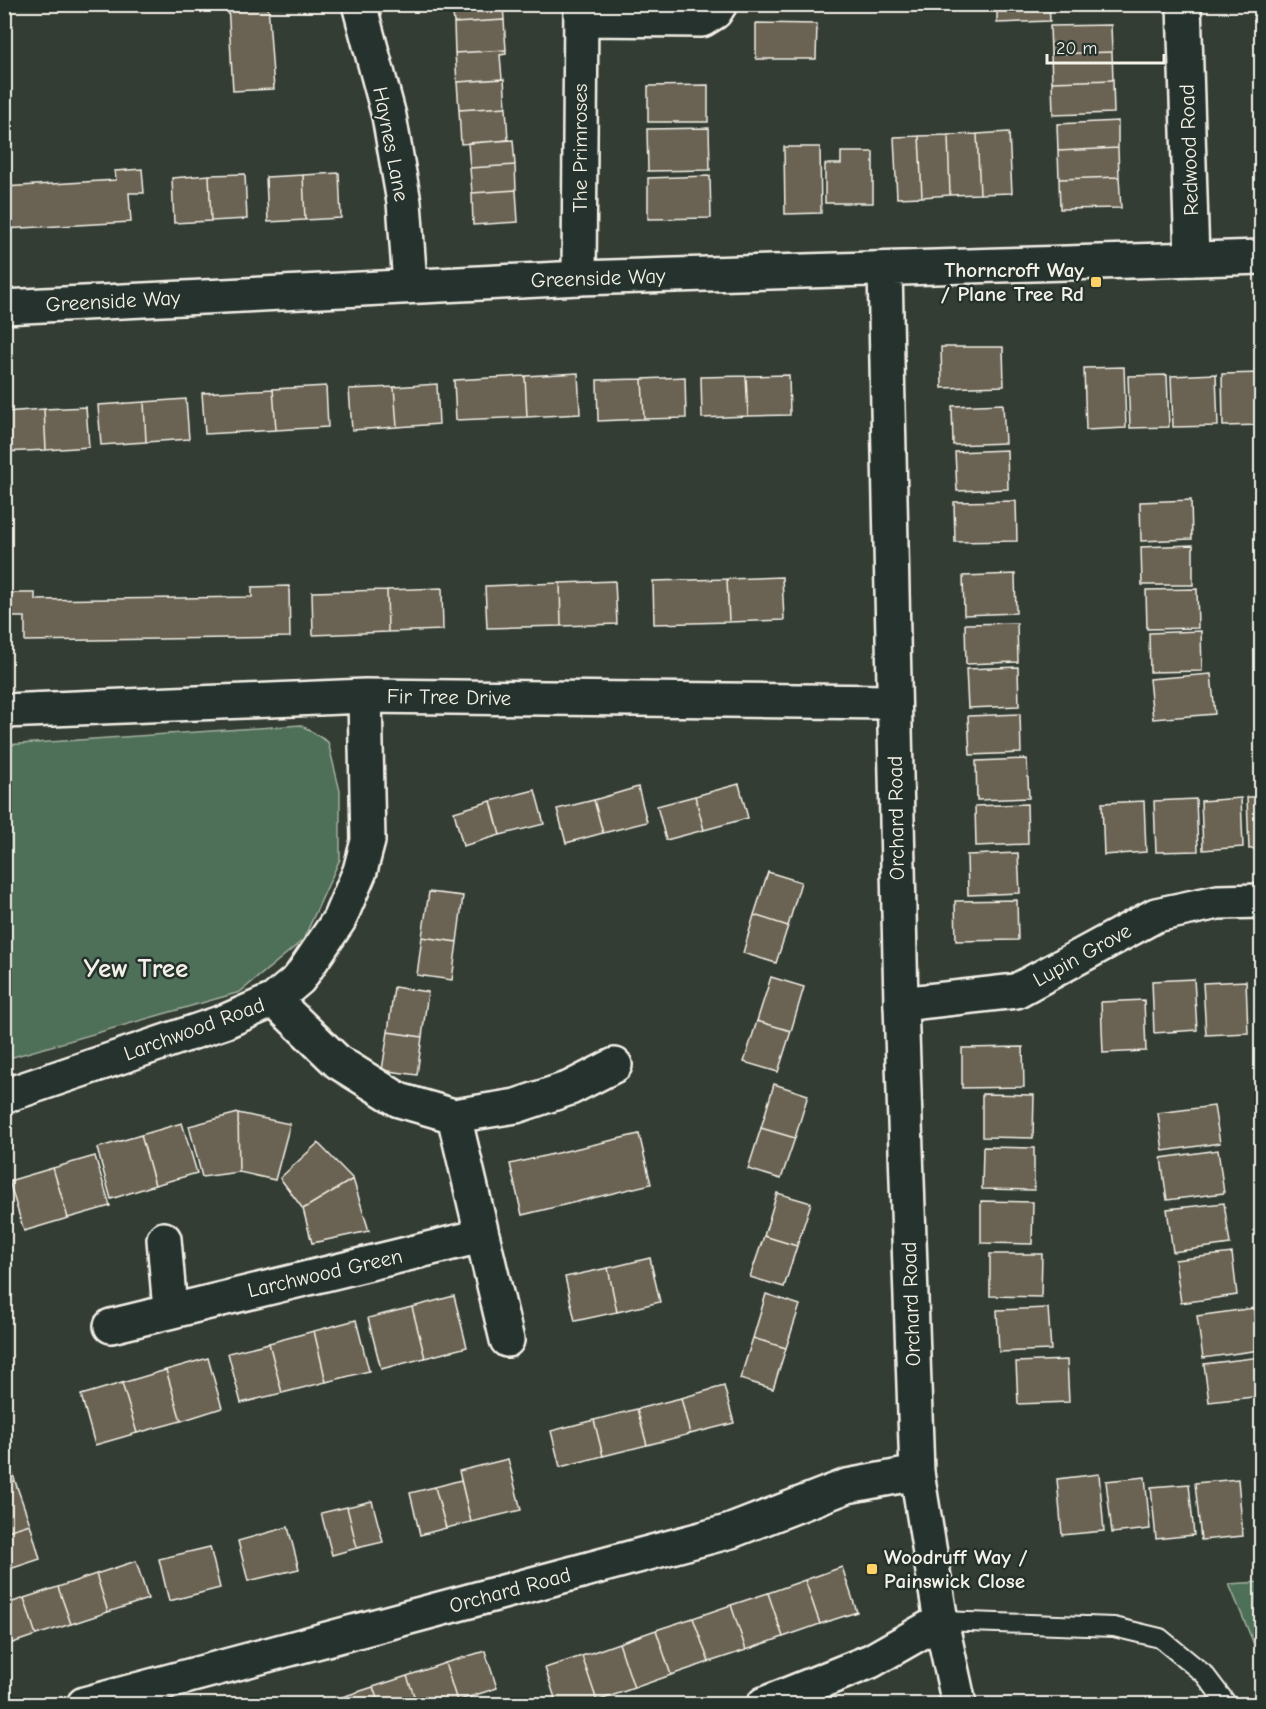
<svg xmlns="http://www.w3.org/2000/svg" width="1266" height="1709" viewBox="0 0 1266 1709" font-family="'Comic Neue',sans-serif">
  <rect width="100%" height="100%" fill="#343d34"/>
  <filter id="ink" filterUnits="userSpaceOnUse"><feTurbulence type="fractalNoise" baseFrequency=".0167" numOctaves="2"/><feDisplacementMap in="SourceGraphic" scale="12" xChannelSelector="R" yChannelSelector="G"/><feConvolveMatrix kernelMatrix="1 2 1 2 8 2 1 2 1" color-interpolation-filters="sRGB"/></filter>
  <g filter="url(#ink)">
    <path fill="#44483d" d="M 1151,4 L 1151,13 L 893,12 L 893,5 Z"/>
    <path fill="#506f59" stroke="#a2b0a0" stroke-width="1.5" d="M 301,725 L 328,742 L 340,791 L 340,859 L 303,940 L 240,992 L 13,1057 L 5,1050 L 5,745 Z
      M 1261,1582 L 1262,1582 L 1261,1661 L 1229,1584 Z"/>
    <path fill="#6a6352" stroke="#f4f1e8" stroke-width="1.5" d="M 228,4 L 268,4 L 274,89 L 233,91 Z
      M 452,4 L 503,4 L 504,20 L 454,23 Z
      M 752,4 L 812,4 L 812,9 L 752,8 Z
      M 997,4 L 1049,4 L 1050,21 L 997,23 Z
      M 504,20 L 506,50 L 455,53 L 454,23 Z
      M 756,23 L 817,24 L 816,59 L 756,59 Z
      M 1111,25 L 1112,52 L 1051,54 L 1050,26 Z
      M 506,50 L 506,54 L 500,55 L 502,79 L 457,82 L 455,53 Z
      M 1112,52 L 1113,80 L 1052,82 L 1051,54 Z
      M 504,79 L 506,107 L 459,110 L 457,82 Z
      M 1113,80 L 1114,113 L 1053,115 L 1052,82 Z
      M 708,85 L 708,122 L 648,122 L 648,86 Z
      M 506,107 L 508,140 L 461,144 L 459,110 Z
      M 1118,121 L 1118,148 L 1058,151 L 1057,124 Z
      M 709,128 L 710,170 L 648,171 L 647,129 Z
      M 1009,132 L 1012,193 L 980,194 L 977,134 Z
      M 977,134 L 980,194 L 950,195 L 948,135 Z
      M 948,135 L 950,195 L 922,197 L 919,136 Z
      M 919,136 L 922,197 L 897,198 L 894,137 Z
      M 513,140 L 515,165 L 470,168 L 468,143 Z
      M 784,147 L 820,147 L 821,213 L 785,214 Z
      M 1118,148 L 1119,177 L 1059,179 L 1058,151 Z
      M 841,152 L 873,152 L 873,203 L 825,203 L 825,164 L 841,164 Z
      M 515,165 L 516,190 L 472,193 L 470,168 Z
      M 142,169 L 144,193 L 129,193 L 131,222 L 4,229 L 4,187 L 116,180 L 115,171 Z
      M 339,173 L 341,218 L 305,220 L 303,175 Z
      M 245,174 L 247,219 L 211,221 L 209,175 Z
      M 209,175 L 211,221 L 174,223 L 172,178 Z
      M 303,175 L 305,220 L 268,222 L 266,177 Z
      M 710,176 L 711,218 L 648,219 L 648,178 Z
      M 1119,177 L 1121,208 L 1060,209 L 1059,179 Z
      M 516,190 L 518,222 L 473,225 L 472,193 Z
      M 941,347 L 1003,347 L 1004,386 L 942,388 Z
      M 1124,367 L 1126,428 L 1086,430 L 1084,368 Z
      M 578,373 L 580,414 L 527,417 L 525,376 Z
      M 1261,373 L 1262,425 L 1223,426 L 1222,374 Z
      M 1216,374 L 1218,426 L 1173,427 L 1171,376 Z
      M 789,375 L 790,415 L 748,416 L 746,376 Z
      M 1167,375 L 1169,427 L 1130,428 L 1128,376 Z
      M 525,376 L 527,417 L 456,420 L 454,380 Z
      M 746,376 L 748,416 L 702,418 L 701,377 Z
      M 685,377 L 686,418 L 644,419 L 642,379 Z
      M 642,379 L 644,419 L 598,421 L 597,380 Z
      M 437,384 L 439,424 L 397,427 L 394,387 Z
      M 326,386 L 328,427 L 276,430 L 273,389 Z
      M 394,387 L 397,427 L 352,430 L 349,389 Z
      M 273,389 L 276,430 L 205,434 L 202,393 Z
      M 186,399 L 189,439 L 146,442 L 144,402 Z
      M 144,402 L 146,442 L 101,445 L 98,405 Z
      M 1003,404 L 1005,443 L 953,445 L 952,406 Z
      M 86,407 L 89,447 L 46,450 L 44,409 Z
      M 44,409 L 46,450 L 4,452 L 4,412 Z
      M 1007,450 L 1008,489 L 957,491 L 955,452 Z
      M 1191,500 L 1192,539 L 1141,541 L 1140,502 Z
      M 1016,501 L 1017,541 L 955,542 L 954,502 Z
      M 1193,545 L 1193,585 L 1142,585 L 1141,547 Z
      M 1015,574 L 1016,613 L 964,615 L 963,576 Z
      M 782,577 L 784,620 L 729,622 L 727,579 Z
      M 727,579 L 729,622 L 654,624 L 653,581 Z
      M 615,581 L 617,624 L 561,626 L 560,583 Z
      M 560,583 L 561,626 L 487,628 L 485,586 Z
      M 289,586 L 290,637 L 25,641 L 25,617 L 4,617 L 4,593 L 35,593 L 35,600 L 252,597 L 252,587 Z
      M 442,588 L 443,630 L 388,632 L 387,590 Z
      M 1197,589 L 1198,628 L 1147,629 L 1146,590 Z
      M 387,590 L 388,632 L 313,635 L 312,592 Z
      M 1017,623 L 1018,662 L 966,664 L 965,624 Z
      M 1201,631 L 1202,671 L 1150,672 L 1149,633 Z
      M 1018,667 L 1019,706 L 968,708 L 966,669 Z
      M 1211,674 L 1215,714 L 1153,719 L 1149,679 Z
      M 1020,714 L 1021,753 L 970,755 L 968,716 Z
      M 1027,759 L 1029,798 L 977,800 L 976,761 Z
      M 739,784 L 748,818 L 704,830 L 695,796 Z
      M 638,787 L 647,822 L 603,833 L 594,800 Z
      M 535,790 L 544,824 L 500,835 L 491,801 Z
      M 695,796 L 704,830 L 666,840 L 657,806 Z
      M 1247,797 L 1262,797 L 1262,848 L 1249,849 Z
      M 1241,798 L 1243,847 L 1203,850 L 1201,801 Z
      M 1196,799 L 1198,851 L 1156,852 L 1154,801 Z
      M 594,800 L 603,833 L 566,843 L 557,809 Z
      M 491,801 L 500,835 L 463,846 L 454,812 Z
      M 1144,801 L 1146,852 L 1104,855 L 1102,803 Z
      M 1027,804 L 1028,844 L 976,846 L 975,806 Z
      M 1018,853 L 1020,893 L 968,895 L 967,855 Z
      M 768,872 L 801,882 L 788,926 L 754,915 Z
      M 429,892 L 463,896 L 457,942 L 422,937 Z
      M 1017,900 L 1018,940 L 956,941 L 955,901 Z
      M 754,915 L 788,926 L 776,963 L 743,953 Z
      M 422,937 L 457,942 L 452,980 L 417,975 Z
      M 1262,972 L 1262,1024 L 1258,1024 L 1256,973 Z
      M 771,977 L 804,987 L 791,1031 L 757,1021 Z
      M 1194,979 L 1197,1030 L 1154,1033 L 1152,981 Z
      M 1246,981 L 1248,1033 L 1206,1035 L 1203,983 Z
      M 394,987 L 428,992 L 422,1037 L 388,1032 Z
      M 1144,1000 L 1146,1051 L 1103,1053 L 1101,1002 Z
      M 757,1021 L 791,1031 L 778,1072 L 744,1062 Z
      M 388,1032 L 422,1037 L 417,1075 L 382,1070 Z
      M 1023,1047 L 1024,1087 L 962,1088 L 962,1048 Z
      M 774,1084 L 808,1095 L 795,1138 L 761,1128 Z
      M 982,1094 L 1034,1095 L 1033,1138 L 982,1137 Z
      M 1214,1106 L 1220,1143 L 1163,1151 L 1158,1113 Z
      M 238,1113 L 239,1172 L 202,1177 L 189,1126 Z
      M 238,1113 L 290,1124 L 275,1180 L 239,1172 Z
      M 182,1123 L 197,1173 L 155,1185 L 141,1135 Z
      M 761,1128 L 795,1138 L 781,1179 L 748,1169 Z
      M 639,1134 L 651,1184 L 522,1215 L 510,1164 Z
      M 141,1135 L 155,1185 L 111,1199 L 97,1148 Z
      M 318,1143 L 353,1179 L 303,1209 L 280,1178 Z
      M 983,1147 L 1034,1148 L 1034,1190 L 982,1189 Z
      M 1218,1150 L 1224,1193 L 1167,1200 L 1161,1158 Z
      M 95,1156 L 110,1206 L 68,1218 L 53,1168 Z
      M 53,1168 L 68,1218 L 24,1231 L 9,1181 Z
      M 353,1179 L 369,1231 L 312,1243 L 303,1209 Z
      M 777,1193 L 811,1203 L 797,1246 L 764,1236 Z
      M 981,1201 L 1033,1202 L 1032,1244 L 981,1243 Z
      M 1224,1203 L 1230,1244 L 1173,1252 L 1167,1209 Z
      M 764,1236 L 797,1246 L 784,1287 L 750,1277 Z
      M 1232,1253 L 1237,1295 L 1181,1303 L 1175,1260 Z
      M 990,1254 L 1042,1254 L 1041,1297 L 990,1296 Z
      M 650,1258 L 660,1302 L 617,1312 L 608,1268 Z
      M 608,1268 L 617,1312 L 575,1321 L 565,1277 Z
      M 766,1294 L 800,1305 L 786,1348 L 753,1338 Z
      M 454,1296 L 467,1347 L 425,1358 L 412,1307 Z
      M 412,1307 L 425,1358 L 381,1369 L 368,1318 Z
      M 1048,1308 L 1051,1350 L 999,1352 L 997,1310 Z
      M 1254,1308 L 1260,1350 L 1203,1358 L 1197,1316 Z
      M 356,1320 L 369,1371 L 326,1382 L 314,1331 Z
      M 314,1331 L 326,1382 L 282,1393 L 269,1343 Z
      M 753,1338 L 786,1348 L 773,1389 L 740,1379 Z
      M 269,1343 L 282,1393 L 241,1403 L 228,1353 Z
      M 1261,1357 L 1262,1396 L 1209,1402 L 1204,1364 Z
      M 208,1358 L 222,1408 L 181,1421 L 166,1370 Z
      M 1067,1360 L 1069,1402 L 1018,1404 L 1016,1362 Z
      M 166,1370 L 181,1421 L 137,1433 L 122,1383 Z
      M 122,1383 L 137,1433 L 95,1445 L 81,1395 Z
      M 724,1386 L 734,1423 L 690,1434 L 681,1398 Z
      M 681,1398 L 690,1434 L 647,1445 L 637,1409 Z
      M 637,1409 L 647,1445 L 603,1456 L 594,1420 Z
      M 594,1420 L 603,1456 L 560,1467 L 551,1431 Z
      M 4,1446 L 15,1481 L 4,1484 Z
      M 508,1459 L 521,1510 L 471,1522 L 459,1471 Z
      M 1099,1474 L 1104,1531 L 1062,1535 L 1057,1479 Z
      M 1257,1476 L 1262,1476 L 1262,1504 Z
      M 1145,1477 L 1150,1529 L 1112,1533 L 1106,1481 Z
      M 1238,1479 L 1243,1536 L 1201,1540 L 1195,1483 Z
      M 461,1480 L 471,1522 L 446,1528 L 435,1487 Z
      M 15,1481 L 30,1524 L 4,1532 L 4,1484 Z
      M 1189,1484 L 1194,1535 L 1156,1539 L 1151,1487 Z
      M 435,1487 L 446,1528 L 420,1535 L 410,1493 Z
      M 372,1501 L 383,1542 L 357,1548 L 347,1507 Z
      M 347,1507 L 357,1548 L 332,1555 L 321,1513 Z
      M 30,1524 L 40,1559 L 4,1571 L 4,1532 Z
      M 288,1527 L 299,1569 L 248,1581 L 238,1541 Z
      M 210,1547 L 220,1588 L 169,1601 L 159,1559 Z
      M 136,1561 L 148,1599 L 108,1612 L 96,1574 Z
      M 842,1567 L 857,1612 L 820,1624 L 805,1580 Z
      M 96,1574 L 108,1612 L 71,1624 L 58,1587 Z
      M 805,1580 L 820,1624 L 783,1637 L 768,1593 Z
      M 58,1587 L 71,1624 L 36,1635 L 24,1598 Z
      M 768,1593 L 783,1637 L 746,1650 L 731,1605 Z
      M 24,1598 L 36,1635 L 4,1646 L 4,1605 Z
      M 731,1605 L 746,1650 L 709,1662 L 693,1618 Z
      M 693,1618 L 709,1662 L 671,1675 L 656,1630 Z
      M 656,1630 L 671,1675 L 634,1688 L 619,1643 Z
      M 619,1643 L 634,1688 L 597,1701 L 582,1656 Z
      M 485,1651 L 497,1688 L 457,1701 L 445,1663 Z
      M 582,1656 L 597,1701 L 585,1704 L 557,1704 L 545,1668 Z
      M 445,1663 L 457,1701 L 446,1704 L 417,1704 L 407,1676 Z
      M 407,1676 L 417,1704 L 379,1704 L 373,1687 Z
      M 373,1687 L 379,1704 L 335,1704 L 333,1700 Z
      M 333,1700 L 335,1704 L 318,1704 Z"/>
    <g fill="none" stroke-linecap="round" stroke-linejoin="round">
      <g stroke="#f4f1e8" stroke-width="22">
        <path id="service" d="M 941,1621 L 1114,1627 L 1160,1638 L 1205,1675 L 1227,1704"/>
      </g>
      <g stroke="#f4f1e8" stroke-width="38">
        <path id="minor" d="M 359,4 L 389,116 L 404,202 L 410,285
          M 1184,4 L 1192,259
          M 581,19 L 702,20 L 715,12 L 720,4
          M 579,278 L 581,4
          M 4,711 L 365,696 L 893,702
          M 274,1000 L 338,1062 L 399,1100 L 454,1116 L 516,1106 L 570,1088 L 615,1065
          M 901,1004 L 1016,991 L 1156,915 L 1218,902 L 1262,901
          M 4,1096 L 226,1021 L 274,1000 L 299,979 L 339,920 L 360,871 L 368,841 L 365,696
          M 454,1116 L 507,1340
          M 164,1239 L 170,1310
          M 111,1326 L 481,1236
          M 84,1704 L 731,1531 L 847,1486 L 917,1473
          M 764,1704 L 871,1661 L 941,1621"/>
      </g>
      <g stroke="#f4f1e8" stroke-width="38">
        <path id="tertiary" d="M 885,269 L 901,1004 L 917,1473 L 941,1621 L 959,1704
          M 4,307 L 579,278 L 1262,257"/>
      </g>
      <use href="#service" stroke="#26332d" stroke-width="18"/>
      <use href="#minor" stroke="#26332d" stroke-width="33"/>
      <use href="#tertiary" stroke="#26332d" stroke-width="33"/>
    </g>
  </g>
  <g fill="#ffd166" stroke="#26332d" stroke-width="2">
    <rect x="1090" y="276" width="12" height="12" rx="3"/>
    <rect x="866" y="1563" width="12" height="12" rx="3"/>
  </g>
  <g text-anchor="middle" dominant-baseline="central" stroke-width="5" stroke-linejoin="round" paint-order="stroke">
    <g font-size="21" fill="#f4f1e8" stroke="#26332d">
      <text transform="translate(391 144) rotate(79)">Haynes Lane</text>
      <text transform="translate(580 148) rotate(-90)">The Primroses</text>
      <text transform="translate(1189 150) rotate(-92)">Redwood Road</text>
      <text transform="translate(598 278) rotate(-2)">Greenside Way</text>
      <text transform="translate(113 301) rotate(-3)">Greenside Way</text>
      <text transform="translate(449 697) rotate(1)">Fir Tree Drive</text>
      <text transform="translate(896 818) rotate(-91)">Orchard Road</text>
      <text transform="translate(1082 955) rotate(-29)">Lupin Grove</text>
      <text transform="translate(194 1029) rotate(-20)">Larchwood Road</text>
      <text transform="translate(325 1273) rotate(-13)">Larchwood Green</text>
      <text transform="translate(911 1304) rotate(-92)">Orchard Road</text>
      <text transform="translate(510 1590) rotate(-15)">Orchard Road</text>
    </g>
    <g font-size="21" font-weight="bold" fill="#f4f1e8" stroke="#26332d" text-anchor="end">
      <text x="1084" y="270">Thorncroft Way<tspan x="1084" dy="24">/ Plane Tree Rd</tspan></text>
      <text x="884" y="1557" text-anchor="start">Woodruff Way /<tspan x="884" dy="24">Painswick Close</tspan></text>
    </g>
    <g font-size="27" font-weight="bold" fill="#f4f1e8" stroke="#26332d">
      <text x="136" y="968">Yew Tree</text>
    </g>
  </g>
  <rect width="1266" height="1709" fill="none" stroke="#26332d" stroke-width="24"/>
  <rect x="12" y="12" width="1242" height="1685" fill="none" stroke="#f4f1e8" stroke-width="2" filter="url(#ink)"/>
  <path d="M1047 54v9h117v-9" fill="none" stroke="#f4f1e8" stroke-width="3"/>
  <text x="1056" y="54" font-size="18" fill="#f4f1e8" stroke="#26332d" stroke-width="4.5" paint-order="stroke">20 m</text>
</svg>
